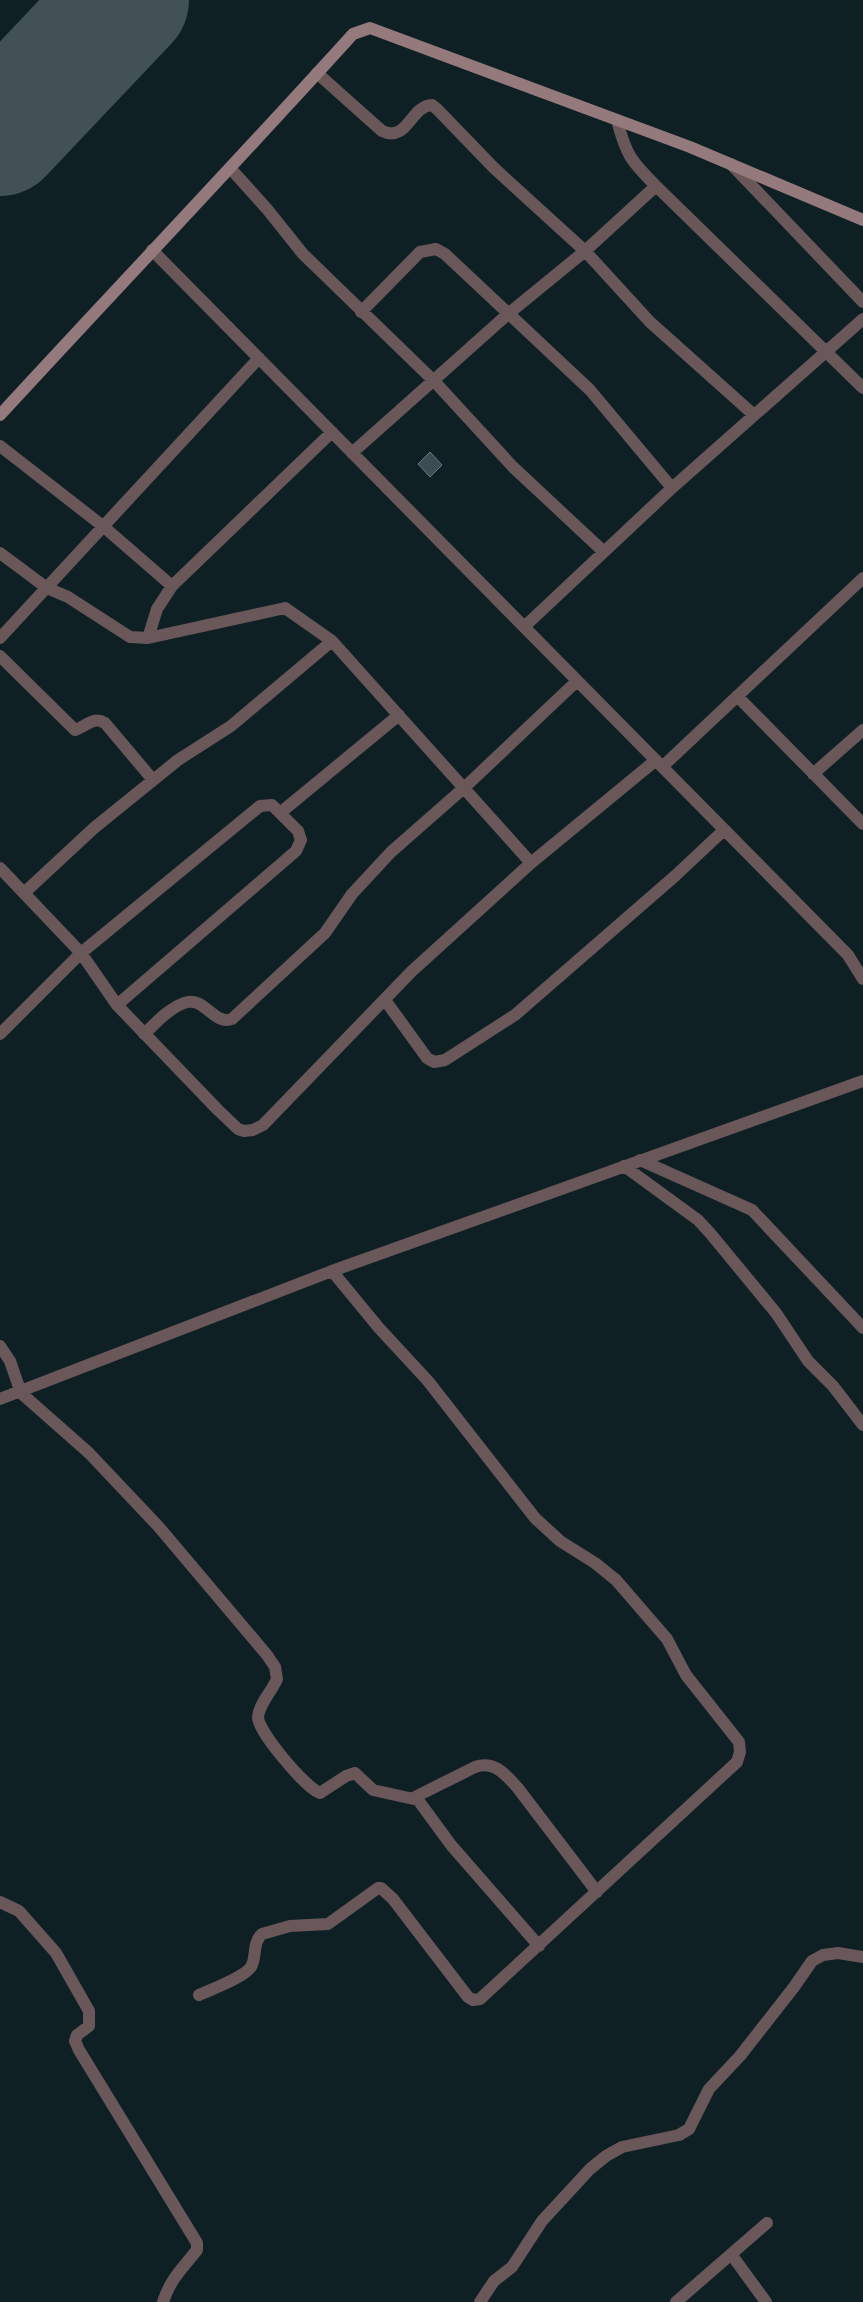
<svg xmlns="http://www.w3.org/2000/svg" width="863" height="2302" viewBox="0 0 863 2302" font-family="'Source Serif 4',serif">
  <rect width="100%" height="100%" fill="#0e2024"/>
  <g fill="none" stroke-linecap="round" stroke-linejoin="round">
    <path stroke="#415155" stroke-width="126" d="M 0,133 L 126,0"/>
  </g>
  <path fill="#3b4d52" stroke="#66797f" d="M 430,452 L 442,465 L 430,477 L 418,464 Z"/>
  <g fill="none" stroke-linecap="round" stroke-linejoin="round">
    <path stroke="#69575a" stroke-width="12" d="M 317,73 L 382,131 C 408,143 410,106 432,105 L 437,109 L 494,168 L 585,251 L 650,322 L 754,415
      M 617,120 C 626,155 631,161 656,186
      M 731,164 L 863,302
      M 231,169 L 267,209 L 303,254 L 434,381 L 513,467 L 604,552
      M 152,250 L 848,955 L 863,979
      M 361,312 L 420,252 L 436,249 L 445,254 L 590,390 L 672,488
      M 0,446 L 104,527 L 172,586
      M 352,453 L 508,314 L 585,251 L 656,186 L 863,388
      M 0,553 L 47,588 L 68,597 L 130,637 L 148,638 L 285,608 L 332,641 L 531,863 L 656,760
      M 524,627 L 672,488 L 863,319
      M 0,638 L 259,358
      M 148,638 L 157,609 L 172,586 L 332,432
      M 0,656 L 75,730 C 87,726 93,716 105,723 L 153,780
      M 737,696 L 863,824
      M 662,767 L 863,578
      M 813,774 L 863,730
      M 280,813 L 399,715
      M 0,868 L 81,953 L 117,1005 L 218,1110 L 238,1129 L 244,1131 L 253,1130 L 263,1125 L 412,971 L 531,863
      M 24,893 L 94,828 L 178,760 L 231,726 L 332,641
      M 385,1000 L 427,1058 L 434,1062 L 445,1060 L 515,1015 L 675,876 L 724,830
      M 0,1034 L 81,953 L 260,806 L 272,805 L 298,831 L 301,840 L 296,851 L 117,1005
      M 144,1034 C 156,1023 168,1009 184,1003 C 204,995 214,1026 232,1019 L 325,933 L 352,894 L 391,852 L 465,787 L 577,681
      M 640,1160 L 752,1210 L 863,1328
      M 624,1166 L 698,1220 L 710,1233 L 776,1313 L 808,1361 L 833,1386 L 863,1425
      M 0,1346 L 10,1361 L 21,1393 L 89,1453 L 158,1526 L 267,1655 L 275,1667 L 277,1679 C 272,1691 259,1704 258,1717 C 258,1732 306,1788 320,1793 L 346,1776 L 355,1773 L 373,1790 L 418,1800 L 451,1845 L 539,1946
      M 0,1399 L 332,1271 L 863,1081
      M 415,1797 L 475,1767 C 494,1760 505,1774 517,1787 L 597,1892
      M 0,1902 L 19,1911 L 56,1953 L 89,2011 L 89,2026 L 77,2035 L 75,2041 L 79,2050 L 197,2243 L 197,2250 C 182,2269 171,2278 163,2302
      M 199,1995 C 212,1989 243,1978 251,1967 C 257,1957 252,1943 262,1934 L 290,1926 L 328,1924 L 378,1888 L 381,1888 L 393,1899 L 468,1997 L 473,2000 L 480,1999 L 737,1762 L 740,1752 L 739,1742 L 686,1675 L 667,1639 L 616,1580 L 595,1563 L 560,1541 L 535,1518 L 428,1381 L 379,1328 L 332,1271
      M 731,2254 L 766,2302
      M 480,2302 L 494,2281 L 512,2267 L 542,2221 L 590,2169 L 606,2156 L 622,2147 L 679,2135 L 689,2129 L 709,2089 L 740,2056 L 794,1987 L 812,1961 L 823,1955 L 838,1953 L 863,1957
      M 676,2302 L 767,2223"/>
    <path stroke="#94797d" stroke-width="12" d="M 0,415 C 117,288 237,162 353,34 L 370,28 L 690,147 L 863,220"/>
  </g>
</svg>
